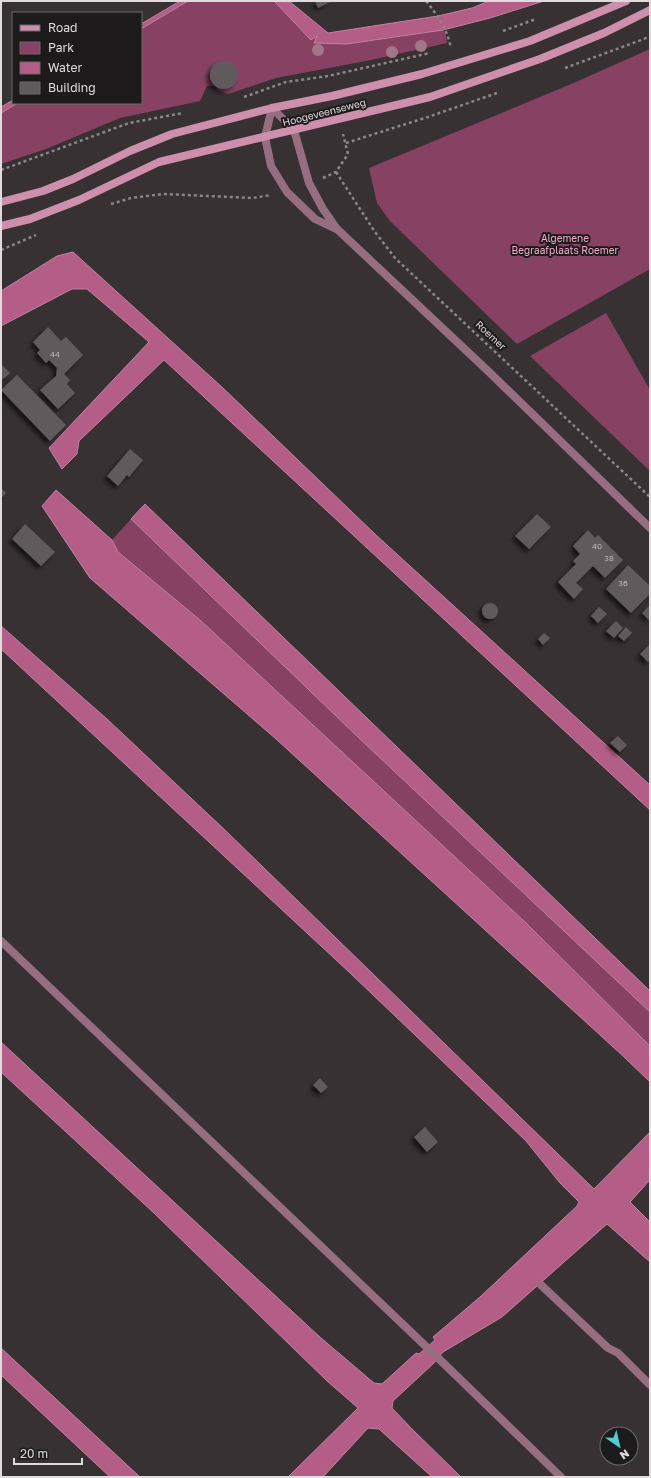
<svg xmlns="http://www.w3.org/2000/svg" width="651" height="1478" viewBox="0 0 651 1478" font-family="'Golos Text',sans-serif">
  <defs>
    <filter id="shadow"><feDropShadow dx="-3.5" dy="3.5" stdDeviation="2" flood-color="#0009"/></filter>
  </defs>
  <rect width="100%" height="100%" fill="#383134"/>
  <path fill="#874263" d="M 188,1 L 274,1 L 311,40 L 318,35 L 314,42 L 371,41 L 443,30 L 446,35 L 447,43 L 371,60 L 276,78 L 228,94 L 217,90 L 216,86 L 207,86 L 200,101 L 120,118 L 46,149 L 1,164 L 1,113 L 18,103 L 141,103 L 141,29 Z
    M 650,49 L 650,269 L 517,344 L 390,221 L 377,203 L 369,168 L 576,82 Z
    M 606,313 L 650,390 L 650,471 L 530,356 Z
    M 131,519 L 359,738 L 650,1012 L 650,1046 L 526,923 L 200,620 L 117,552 L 112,540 Z"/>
  <path fill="#b45d87" stroke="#c183a1" d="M 180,1 L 188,1 L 141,29 L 141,24 Z
    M 274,1 L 289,1 L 328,33 L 438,16 L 472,8 L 489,1 L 544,1 L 490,18 L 443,30 L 347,44 L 314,43 L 317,36 L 311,40 Z
    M 13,100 L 13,103 L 18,103 L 1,113 L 1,107 Z
    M 73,252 L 223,388 L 376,535 L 650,785 L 650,810 L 164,360 L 79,441 L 77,454 L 62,469 L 49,448 L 149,342 L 87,289 L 72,289 L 1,326 L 1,291 L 57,256 Z
    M 56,490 L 112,540 L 118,552 L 200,620 L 526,923 L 650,1046 L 650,1082 L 623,1056 L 276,739 L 90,578 L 42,506 Z
    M 145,504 L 650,991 L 650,1012 L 359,738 L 131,519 Z
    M 1,626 L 107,719 L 226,831 L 594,1189 L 650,1132 L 650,1180 L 630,1202 L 650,1222 L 650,1262 L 607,1224 L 502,1317 L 443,1352 L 434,1363 L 393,1401 L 392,1408 L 411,1428 L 461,1477 L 432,1477 L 379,1429 L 368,1428 L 323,1477 L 288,1477 L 358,1408 L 326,1380 L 155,1214 L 1,1072 L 1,1042 L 321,1338 L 374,1383 L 382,1384 L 416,1353 L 419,1354 L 435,1340 L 433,1337 L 480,1297 L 577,1206 L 579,1202 L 560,1183 L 526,1141 L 349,972 L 1,649 Z
    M 1,1348 L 140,1477 L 110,1477 L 1,1375 Z"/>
  <path fill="#615a5d" filter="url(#shadow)" d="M 315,1 L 332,1 L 318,8 Z
    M210 75a14 14 0 1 1 28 0a14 14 0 1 1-28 0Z
    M 48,327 L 61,341 L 66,337 L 83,355 L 64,374 L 70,380 L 67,384 L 75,393 L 58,409 L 40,390 L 56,376 L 57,368 L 49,360 L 46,363 L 37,353 L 40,350 L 33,342 Z
    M 1,364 L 10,373 L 1,381 Z
    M 17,375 L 66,425 L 50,441 L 1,390 Z
    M 130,449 L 143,460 L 129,477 L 127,475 L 118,486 L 107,476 Z
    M 1,488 L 6,493 L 1,498 Z
    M 537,514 L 551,527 L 529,549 L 515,536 Z
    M 25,524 L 55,552 L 41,566 L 12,539 Z
    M 588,530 L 595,538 L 598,535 L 623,560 L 605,578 L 593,566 L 576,583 L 583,589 L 574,599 L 558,582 L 576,564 L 573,561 L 580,554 L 573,546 Z
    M 628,565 L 650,586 L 650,594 L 631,613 L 606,589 Z
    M482 611a8 8 0 1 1 16 0a8 8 0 1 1-16 0Z
    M 650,605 L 650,621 L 642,613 Z
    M 599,607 L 607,614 L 598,623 L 591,616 Z
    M 616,621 L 623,628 L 614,638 L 606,631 Z
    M 626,627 L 632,633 L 624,641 L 618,636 Z
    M 544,633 L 550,638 L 543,645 L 538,639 Z
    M 650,644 L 650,660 L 648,662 L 640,654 Z
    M 618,736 L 627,745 L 620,752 L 610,743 Z
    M 320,1078 L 328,1087 L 321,1093 L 313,1085 Z
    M 425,1127 L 438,1142 L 427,1152 L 414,1137 Z"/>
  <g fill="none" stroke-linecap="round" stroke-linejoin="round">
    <path stroke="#8b8688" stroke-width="2.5" stroke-dasharray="3 3" stroke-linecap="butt" d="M 426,1 C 438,16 447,29 451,48
      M 503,31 L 536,19
      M 565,68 L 644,39 L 650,36
      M 244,97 L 286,82 L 328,76 L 430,53
      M 346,143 L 428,117 L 497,93
      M 1,170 L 129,123 L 183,113
      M 336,172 L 375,232 L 395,258 L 650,497
      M 323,178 L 336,172 L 348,154 L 343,134
      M 111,204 L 131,198 L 163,194 L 253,198 L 271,195
      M 1,250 L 36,235"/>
    <path stroke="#966e80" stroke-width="8" d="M 1,941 L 436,1356 L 561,1477
      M 541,1285 L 608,1348 L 618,1353 L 650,1385"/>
    <path stroke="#966e80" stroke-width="8" d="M 272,108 L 294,130 L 309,183 L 323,209 L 337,229 L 488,371 L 650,528
      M 272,108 L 265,137 L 271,166 L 287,192 L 315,219 L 336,229"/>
    <path stroke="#cd8fab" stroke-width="8" d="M 1,202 L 43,191 L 73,179 L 130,151 L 172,134 L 272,108 L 332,96 L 422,74 L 530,41 L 626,1
      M 1,226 L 30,219 L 79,200 L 159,162 L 430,97 L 540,59 L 604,33 L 650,10"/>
  </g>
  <g fill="#a07688">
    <circle cx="421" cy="46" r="6"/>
    <circle cx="318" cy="50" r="6"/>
    <circle cx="392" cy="52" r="6"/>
  </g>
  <g text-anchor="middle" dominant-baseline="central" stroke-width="4" stroke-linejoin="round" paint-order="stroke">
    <g font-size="8" fill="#c0bcbe">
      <text x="55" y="354">44</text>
      <text x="597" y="546">40</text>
      <text x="609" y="558">38</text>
      <text x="623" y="583">36</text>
    </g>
    <g font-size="10" fill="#e0dcde" stroke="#1d1a1b">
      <text transform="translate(324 112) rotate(-14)">Hoogeveenseweg</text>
      <text transform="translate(491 335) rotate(43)">Roemer</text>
    </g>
    <g font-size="10" fill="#f5aecd" stroke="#1d1a1b">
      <text x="565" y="238">Algemene<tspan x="565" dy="12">Begraafplaats Roemer</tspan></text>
    </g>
  </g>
  <rect width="651" height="1478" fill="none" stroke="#e0dcde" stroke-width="4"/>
  <rect x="12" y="12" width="130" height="92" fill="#1d1a1b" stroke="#6b6869"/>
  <rect x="20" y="25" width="20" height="6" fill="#cd8fab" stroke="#6b6869"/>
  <text x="48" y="32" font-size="12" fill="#e0dcde">Road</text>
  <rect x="20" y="42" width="20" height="12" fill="#874263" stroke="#6b6869"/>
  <text x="48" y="52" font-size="12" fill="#e0dcde">Park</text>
  <rect x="20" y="62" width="20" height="12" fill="#b45d87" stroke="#6b6869"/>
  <text x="48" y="72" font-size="12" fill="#e0dcde">Water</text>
  <rect x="20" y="82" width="20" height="12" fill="#615a5d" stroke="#6b6869"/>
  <text x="48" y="92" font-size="12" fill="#e0dcde">Building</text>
  <g transform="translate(619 1446) rotate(146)"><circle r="19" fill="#1d1a1b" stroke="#6b6869"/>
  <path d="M0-3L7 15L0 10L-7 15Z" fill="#51ccd4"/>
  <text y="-6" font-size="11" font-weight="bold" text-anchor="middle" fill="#e0dcde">N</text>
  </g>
  <path d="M14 1458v6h68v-6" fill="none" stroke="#e0dcde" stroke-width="2"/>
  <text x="20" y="1458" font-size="12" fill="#e0dcde" stroke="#1d1a1b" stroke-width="3" paint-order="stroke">20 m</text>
</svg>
